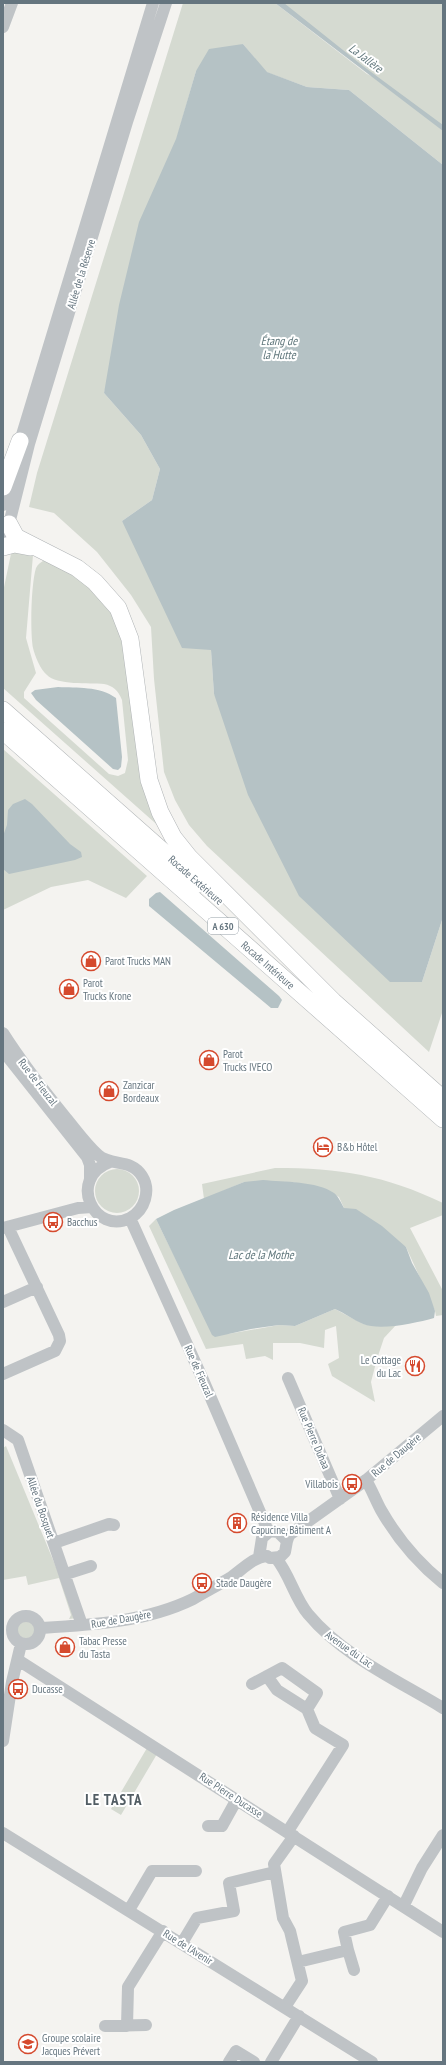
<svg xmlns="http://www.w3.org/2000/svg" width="446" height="2065" viewBox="0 0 446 2065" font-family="'PT Sans Narrow',sans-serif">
  <rect width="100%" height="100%" fill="#f4f3f0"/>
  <path fill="#d5dad1" d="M 183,3 L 275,3 L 367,74 L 380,80 L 278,3 L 443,3 L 443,165 L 349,90 L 307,87 L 266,72 L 243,44 L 196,71 L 104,393 L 141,435 L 160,469 L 152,500 L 122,521 L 211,650 L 214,694 L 422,982 L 443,917 L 443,1010 L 429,1052 L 207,846 L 189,825 L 175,800 L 164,772 L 154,679 L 151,627 L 131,595 L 97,552 L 54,513 L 29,507 L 37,473 Z
    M 12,549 L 33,555 L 26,638 L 36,673 L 24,692 L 24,698 L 109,774 L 118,776 L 125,773 L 128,760 L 122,700 C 118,690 113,686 104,684 C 90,683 56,685 47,675 C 40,669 35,656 33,648 C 30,632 31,584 36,568 C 38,564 41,562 45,560 L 80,576 L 122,623 L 163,830 L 3,688 L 3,592 Z
    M 3,749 L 147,876 L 126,898 L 88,880 L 51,887 L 3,910 Z
    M 275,1168 C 340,1168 384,1175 443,1203 L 443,1215 L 410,1228 L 443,1291 L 443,1315 L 436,1316 L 435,1311 L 406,1247 L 344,1208 L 339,1197 L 327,1190 L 292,1182 L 244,1182 L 204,1199 L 202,1184 Z
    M95 1191a22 22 0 1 1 44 0a22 22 0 1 1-44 0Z
    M 156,1219 L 184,1276 L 228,1334 L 279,1325 L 295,1326 L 335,1309 L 363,1324 L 379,1326 L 397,1324 L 384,1338 L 377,1359 L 371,1382 L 375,1402 L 332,1376 L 328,1364 L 339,1358 L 336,1326 L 325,1330 L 324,1348 L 300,1343 L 273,1343 L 273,1360 L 265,1356 L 246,1359 L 243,1344 L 206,1349 L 149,1226 Z
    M 6,1446 L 77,1618 L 69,1619 L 71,1615 L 59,1578 L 28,1585 L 26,1576 L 3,1580 L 3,1448 Z
    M15 1630a10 10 0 1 1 20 0a10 10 0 1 1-20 0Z
    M 147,1748 L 157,1754 L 121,1815 L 111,1809 Z"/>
  <path fill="#b5c2c5" d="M 275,3 L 284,3 L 363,66 L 443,125 L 443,131 Z
    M 243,44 L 267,72 L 307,87 L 349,90 L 443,165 L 443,917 L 422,982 L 390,982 L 299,896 L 248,795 L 214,694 L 211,650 L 182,648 L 122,521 L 152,500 L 160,469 L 141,435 L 104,393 L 119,305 L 139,222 L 176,139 L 196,71 L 209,49 Z
    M 58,687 C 77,688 99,686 116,698 L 122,757 L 121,767 L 118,770 L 113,769 L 36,700 L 31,693 L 35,690 Z
    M 25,799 L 32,804 L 70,844 L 81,852 L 82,857 L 75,860 L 9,874 L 3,869 L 3,836 L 7,825 L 8,810 L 13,804 Z
    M 160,892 L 279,996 L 282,1000 L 278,1008 L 271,1008 L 149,906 L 149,899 L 156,893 Z
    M 263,1180 C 283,1182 317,1181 334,1193 C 339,1197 341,1203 344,1208 L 356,1209 L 382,1226 L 406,1247 L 412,1263 L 429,1293 L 435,1311 L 434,1318 C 416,1323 380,1331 363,1324 C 353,1320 345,1313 335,1309 L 295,1326 L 279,1325 L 251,1329 L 215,1337 L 212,1335 L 156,1219 L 174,1210 L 244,1182 Z"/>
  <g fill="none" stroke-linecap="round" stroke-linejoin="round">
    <g stroke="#b0b4b6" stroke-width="18">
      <path id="highway" d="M 3,487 L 20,441
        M 9,524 L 16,537 L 77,568 L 95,582 L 118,608 L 130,639 L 149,780 L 160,812 L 173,837 L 189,857 L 333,1001
        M 3,547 L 14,544 L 30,547
        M 3,710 L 200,884
        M 3,731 L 443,1119
        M 325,994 L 443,1099"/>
    </g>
    <path stroke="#bfc3c6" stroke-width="12" d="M 3,27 L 12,3
      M 18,448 L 153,3
      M 3,505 L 10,479
      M 3,548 L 29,444 L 127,122 L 166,3
      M 3,1033 C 22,1063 44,1091 66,1118 C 76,1130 86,1144 98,1155 C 111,1167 131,1158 142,1176 C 151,1190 145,1210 130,1218 C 95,1236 66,1179 110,1162
      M 3,1051 L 87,1157 L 90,1165 L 90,1178
      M 130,1218 L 204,1382 L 266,1526 L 266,1533
      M 3,1228 L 78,1208 L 92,1207
      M 3,1302 L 37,1287
      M 3,1374 L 55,1351 L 60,1341 L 59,1335 L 8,1227
      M 288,1378 L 340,1499
      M 3,1430 L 18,1440 L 82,1625
      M 366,1480 C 372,1490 376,1501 381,1510 C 397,1538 418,1563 443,1583
      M 287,1541 L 289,1535 L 366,1480 L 443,1416
      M 54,1543 L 109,1524 L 114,1525
      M 259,1557 L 262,1538 L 270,1531 L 278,1532 L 287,1541 L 285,1552 L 280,1557 L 270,1558
      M 276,1558 C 290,1575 294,1597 308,1614 C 343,1656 397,1680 443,1708
      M 66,1574 L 91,1566
      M12 1630a14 14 0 1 1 28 0a14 14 0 1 1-28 0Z
      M 40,1628 C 91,1625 146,1622 193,1599 C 205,1592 218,1585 230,1578 C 242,1570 253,1557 267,1556
      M 18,1660 L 443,1932
      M 267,1676 L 277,1690 L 307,1709
      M 252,1684 L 282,1668 L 317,1693 L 307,1709 L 315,1728 L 343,1745 L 288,1831
      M 3,1741 L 12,1682 L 21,1644
      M 208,1826 L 222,1826 L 237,1799
      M 3,1833 L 372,2062
      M 404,1905 L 422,1868 L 443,1835
      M 129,1910 L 152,1871 L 196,1871
      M 182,1943 L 197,1918 L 234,1911 L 229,1883 L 275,1872
      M 348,1950 L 354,1970
      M 298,1962 L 348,1950 L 344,1932 L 370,1925 L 388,1896
      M 285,2007 L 302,1981 L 290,1931 L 283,1918 L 274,1864 L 294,1836
      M 105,2026 L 146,2025
      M 127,2026 L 128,1987 L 163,1931
      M 229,2062 L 236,2051 L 254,2062
      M 271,2062 L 299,2016"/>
    <use href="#highway" stroke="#fff" stroke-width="17"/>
  </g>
  <defs>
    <g id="shop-ring" transform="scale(1)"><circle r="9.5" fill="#fff" stroke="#d54a2e" stroke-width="1.5"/><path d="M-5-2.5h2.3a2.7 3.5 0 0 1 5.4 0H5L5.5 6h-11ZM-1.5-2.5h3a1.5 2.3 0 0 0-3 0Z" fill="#d54a2e"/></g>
    <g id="hotel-ring" transform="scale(1)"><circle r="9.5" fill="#fff" stroke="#d54a2e" stroke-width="1.5"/><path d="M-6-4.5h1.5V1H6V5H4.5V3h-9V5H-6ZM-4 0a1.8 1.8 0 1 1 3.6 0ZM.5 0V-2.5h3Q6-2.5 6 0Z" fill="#d54a2e"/></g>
    <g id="bus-ring" transform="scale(1)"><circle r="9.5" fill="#fff" stroke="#d54a2e" stroke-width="1.5"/><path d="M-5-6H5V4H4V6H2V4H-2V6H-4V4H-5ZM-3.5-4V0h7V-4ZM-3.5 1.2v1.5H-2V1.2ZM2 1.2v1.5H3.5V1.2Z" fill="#d54a2e"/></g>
    <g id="restaurant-ring" transform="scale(1)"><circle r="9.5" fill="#fff" stroke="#d54a2e" stroke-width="1.5"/><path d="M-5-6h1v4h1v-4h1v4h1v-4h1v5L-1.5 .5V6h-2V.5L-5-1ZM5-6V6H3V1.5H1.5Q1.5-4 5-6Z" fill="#d54a2e"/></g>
    <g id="building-ring" transform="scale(1)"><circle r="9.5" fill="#fff" stroke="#d54a2e" stroke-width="1.5"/><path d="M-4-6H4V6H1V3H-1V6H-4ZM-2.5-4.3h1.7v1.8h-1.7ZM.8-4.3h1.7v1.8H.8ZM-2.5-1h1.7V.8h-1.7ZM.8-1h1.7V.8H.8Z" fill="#d54a2e"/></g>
    <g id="school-ring" transform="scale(1)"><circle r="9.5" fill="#fff" stroke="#d54a2e" stroke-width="1.5"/><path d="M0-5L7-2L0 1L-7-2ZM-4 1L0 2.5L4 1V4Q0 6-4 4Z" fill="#d54a2e"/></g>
  </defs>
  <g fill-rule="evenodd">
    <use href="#shop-ring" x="91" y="961"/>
    <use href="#shop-ring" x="69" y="989"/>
    <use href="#shop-ring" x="209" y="1060"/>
    <use href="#shop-ring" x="109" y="1091"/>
    <use href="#hotel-ring" x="323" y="1147"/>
    <use href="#bus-ring" x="53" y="1222"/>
    <use href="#restaurant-ring" x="415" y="1366"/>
    <use href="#bus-ring" x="352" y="1484"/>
    <use href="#building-ring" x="237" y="1523"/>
    <use href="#bus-ring" x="202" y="1583"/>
    <use href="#shop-ring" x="65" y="1647"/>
    <use href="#bus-ring" x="18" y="1689"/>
    <use href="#school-ring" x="28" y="2044"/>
  </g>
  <g text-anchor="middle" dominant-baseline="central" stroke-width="4" stroke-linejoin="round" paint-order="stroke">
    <rect fill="#fff" stroke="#939ea5" stroke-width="1" x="208" y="918" width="30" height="16" rx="3"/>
    <g font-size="10" font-weight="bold" fill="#65757f">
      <text x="223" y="926">A 630</text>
    </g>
    <g font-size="11" fill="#65757f" stroke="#fff">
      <text transform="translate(81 274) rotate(-73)">Allée de la Réserve</text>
      <text transform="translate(196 880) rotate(41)">Rocade Extérieure</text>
      <text transform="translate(268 965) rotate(41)">Rocade Intérieure</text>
      <text transform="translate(38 1082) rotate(52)">Rue de Fieuzal</text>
      <text transform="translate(199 1371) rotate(66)">Rue de Fieuzal</text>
      <text transform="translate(314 1438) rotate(67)">Rue Pierre Duhaa</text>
      <text transform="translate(396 1455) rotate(-40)">Rue de Daugère</text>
      <text transform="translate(41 1507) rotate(71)">Allée du Bosquet</text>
      <text transform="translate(121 1619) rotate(-10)">Rue de Daugère</text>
      <text transform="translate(349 1649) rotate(35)">Avenue du Lac</text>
      <text transform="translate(231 1795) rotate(33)">Rue Pierre Ducasse</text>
      <text transform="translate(188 1947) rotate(32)">Rue de l'Avenir</text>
    </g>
    <g font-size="11" fill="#65757f" stroke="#fff" text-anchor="start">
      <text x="105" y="961">Parot Trucks MAN</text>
      <text x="83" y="983">Parot<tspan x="83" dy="13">Trucks Krone</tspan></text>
      <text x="223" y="1054">Parot<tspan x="223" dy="13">Trucks IVECO</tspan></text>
      <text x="123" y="1085">Zanzicar<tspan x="123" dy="13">Bordeaux</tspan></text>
      <text x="337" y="1147">B&amp;b Hôtel</text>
      <text x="67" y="1222">Bacchus</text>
      <text x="401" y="1360" text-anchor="end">Le Cottage<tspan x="401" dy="13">du Lac</tspan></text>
      <text x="338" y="1484" text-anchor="end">Villabois</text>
      <text x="251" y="1517">Résidence Villa<tspan x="251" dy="13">Capucine, Bâtiment A</tspan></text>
      <text x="216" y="1583">Stade Daugère</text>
      <text x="79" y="1641">Tabac Presse<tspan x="79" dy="13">du Tasta</tspan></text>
      <text x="32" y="1689">Ducasse</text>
      <text x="42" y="2038">Groupe scolaire<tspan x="42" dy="13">Jacques Prévert</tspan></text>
    </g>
    <g font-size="12" font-style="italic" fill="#60777c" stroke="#fff">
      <text transform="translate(366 58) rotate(37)">La Jallère</text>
      <text x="279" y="340">Étang de<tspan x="279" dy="14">la Hutte</tspan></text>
      <text x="261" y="1254">Lac de la Mothe</text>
    </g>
    <g font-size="15" font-weight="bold" letter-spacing="1" fill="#525d64" stroke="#fff">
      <text x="114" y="1799">LE TASTA</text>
    </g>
  </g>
  <rect width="446" height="2065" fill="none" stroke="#65757f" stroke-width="8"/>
</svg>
